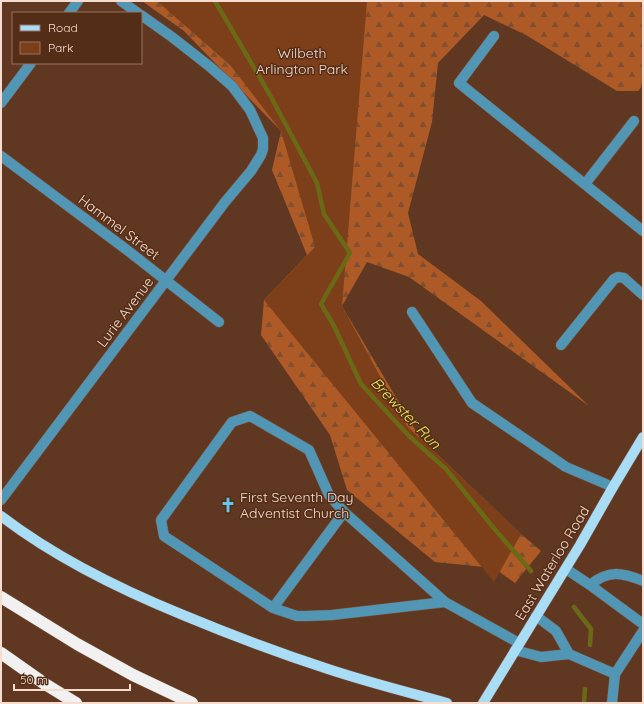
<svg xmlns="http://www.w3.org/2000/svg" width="644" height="704" viewBox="0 0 644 704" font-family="Quicksand,sans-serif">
  <defs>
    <pattern id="forest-firs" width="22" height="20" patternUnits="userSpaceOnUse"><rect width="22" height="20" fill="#ad5a27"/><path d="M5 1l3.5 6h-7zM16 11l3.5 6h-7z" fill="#804f31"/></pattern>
  </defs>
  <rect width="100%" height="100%" fill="#603822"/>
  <path fill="url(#forest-firs)" d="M 142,1 L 643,1 L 643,85 L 638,91 L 617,91 L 526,35 L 484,15 L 438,63 L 432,122 L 408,213 L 418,254 L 481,301 L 589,406 L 409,277 L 367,262 L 342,306 L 420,438 L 521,534 L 541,551 L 515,583 L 494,568 L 435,562 L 347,490 L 330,435 L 261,335 L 264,300 L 307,255 L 272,170 L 281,131 L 184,31 Z"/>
  <path fill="#7d3f19" d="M 157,1 L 367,1 L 342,306 L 407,426 L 521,534 L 494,582 L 264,300 L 315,247 L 281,131 L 231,66 Z"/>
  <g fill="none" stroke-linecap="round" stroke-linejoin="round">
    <path stroke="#6a6915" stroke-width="4.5" d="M 215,1 L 270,95 L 317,183 L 324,214 L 350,253 L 321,304 L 334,326 L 361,384 L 409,436 L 446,469 L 492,526 L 531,571
      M 574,607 L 591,629 L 590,645
      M 584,703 L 585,689"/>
    <g stroke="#7b5641" stroke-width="11">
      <path id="minor" d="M 121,1 L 138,13
        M 69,13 L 78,1
        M 494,36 L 459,83 L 643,231
        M 1,103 L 31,63
        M 1,156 L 127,250 L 219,322
        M 585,184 L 634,121
        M 412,312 L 472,403 L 566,467 L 613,487
        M 561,345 L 614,279 L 618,277 L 624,278 L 643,295
        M 1,500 L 225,202 L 251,171 L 261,155 L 263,149 L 263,138 L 250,110 L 232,86 L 209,66 L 172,37 L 141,15
        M 566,569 L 590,585 L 643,624
        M 590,585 C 608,570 622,572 643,581
        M 445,602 L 332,615 L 307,616 L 297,616 L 273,608 L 344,512 L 445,602 L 519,643
        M 273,608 L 164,536 L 161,520 L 232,422 L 250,416 L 309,450 L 329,495 L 344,512
        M 515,650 L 541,657 L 569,654 L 556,631 L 536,616
        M 569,654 L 615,674 L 643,631
        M 612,703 L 615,674"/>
    </g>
    <g stroke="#7b5641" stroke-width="11">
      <path id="major" d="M 1,516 C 56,558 119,589 183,615 C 231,635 279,653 328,669 C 367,682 407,692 447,703
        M 483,703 L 580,545 L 613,487 L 643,437"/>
    </g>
    <g stroke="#7b5641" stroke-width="13">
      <path id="highway" d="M 1,597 L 77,644 L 133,675 L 192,703
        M 1,653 L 45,684 L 76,703"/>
    </g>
    <use href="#minor" stroke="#5197b5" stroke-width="10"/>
    <use href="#major" stroke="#a9ddf6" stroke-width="10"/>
    <use href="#highway" stroke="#f1f1f1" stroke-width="12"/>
  </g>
  <defs>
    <g id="church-bare" transform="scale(1.2)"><path d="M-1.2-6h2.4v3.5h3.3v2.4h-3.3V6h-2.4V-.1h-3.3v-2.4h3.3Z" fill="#65c5ee" stroke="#542d17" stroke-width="2.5" paint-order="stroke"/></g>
  </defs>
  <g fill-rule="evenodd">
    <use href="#church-bare" x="228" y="505"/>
  </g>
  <g text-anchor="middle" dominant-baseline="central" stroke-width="3" stroke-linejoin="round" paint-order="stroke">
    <g font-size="14" fill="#f2dbce" stroke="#542d17">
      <text x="302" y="53">Wilbeth<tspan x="302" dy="16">Arlington Park</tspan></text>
    </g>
    <g font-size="14" fill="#f7ddd0" stroke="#542d17">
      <text transform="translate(119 227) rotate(37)">Hammel Street</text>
      <text transform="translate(125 312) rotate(-53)">Lurie Avenue</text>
      <text transform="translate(552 563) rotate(-59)">East Waterloo Road</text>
    </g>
    <g font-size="14" fill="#f7ddd0" stroke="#542d17" text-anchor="start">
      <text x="240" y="497">First Seventh Day<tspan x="240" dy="16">Adventist Church</tspan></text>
    </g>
    <g font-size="15" font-style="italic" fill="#e7e55d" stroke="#542d17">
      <text transform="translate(406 413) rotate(46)">Brewster Run</text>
    </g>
  </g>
  <rect width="644" height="704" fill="none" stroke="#f7ddd0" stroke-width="4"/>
  <rect x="12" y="12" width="130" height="52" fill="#542d17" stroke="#957361"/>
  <rect x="20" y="25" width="20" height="6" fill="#a9ddf6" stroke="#957361"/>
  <text x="48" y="32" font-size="12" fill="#f7ddd0">Road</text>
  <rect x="20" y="42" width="20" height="12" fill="#7d3f19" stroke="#957361"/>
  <text x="48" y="52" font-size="12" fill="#f7ddd0">Park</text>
  <path d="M14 684v6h116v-6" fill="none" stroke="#f7ddd0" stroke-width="2"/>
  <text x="20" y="684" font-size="12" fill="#f7ddd0" stroke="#542d17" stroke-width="3" paint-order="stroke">50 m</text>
</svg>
